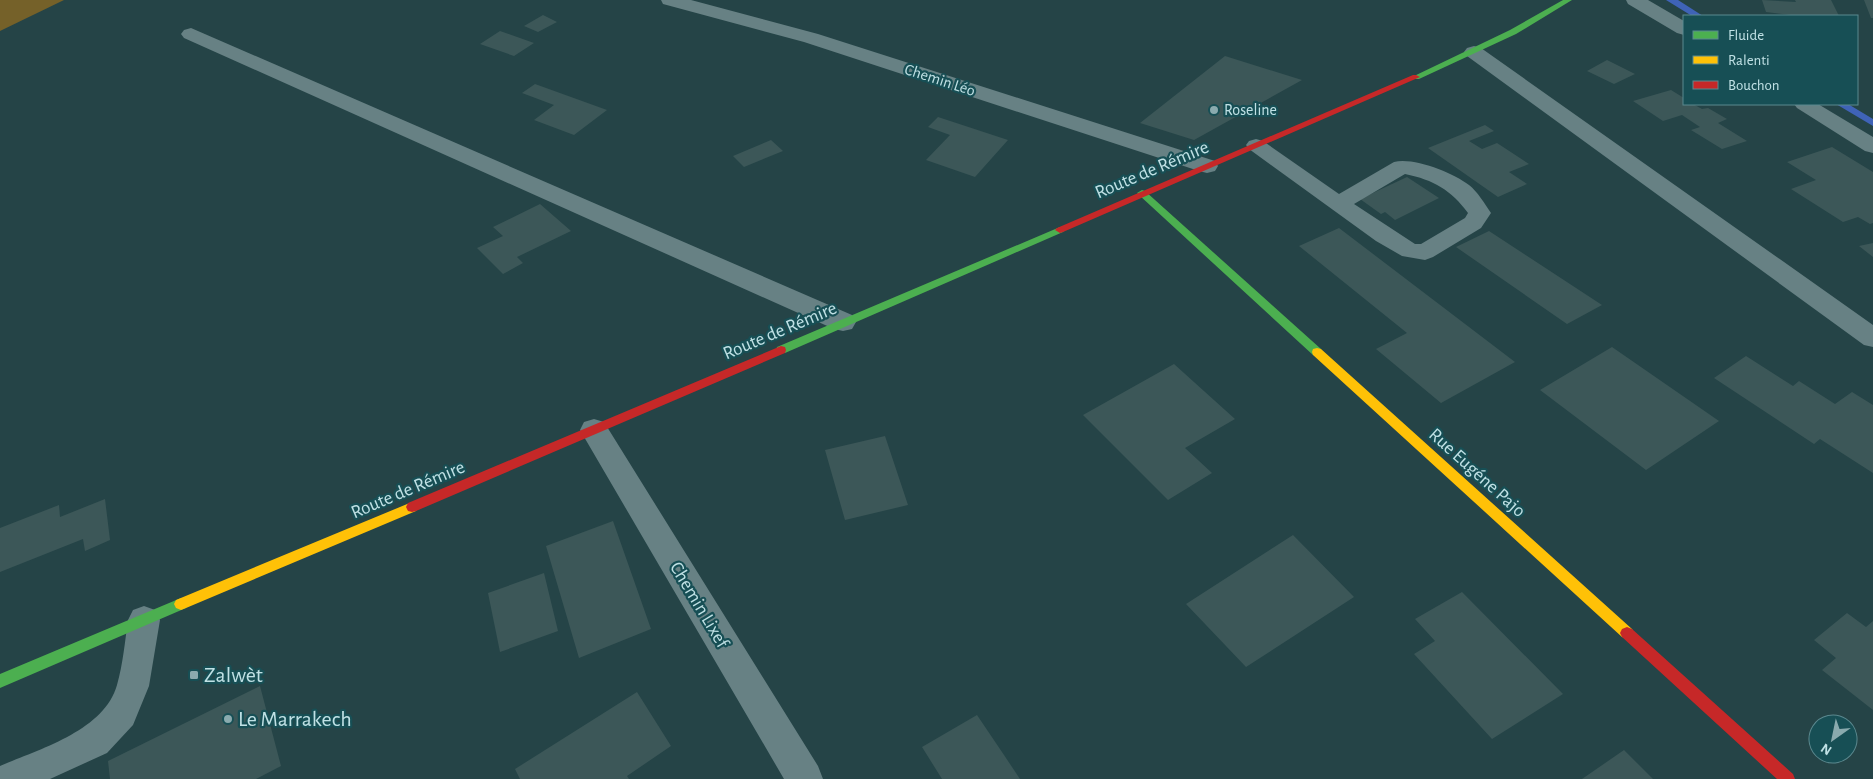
<svg xmlns="http://www.w3.org/2000/svg" width="1873" height="779" viewBox="0 0 1873 779" font-family="'Alegreya Sans',sans-serif">
  <rect width="100%" height="100%" fill="#254447"/>
  <path fill="#756129" d="M 0,0 L 64,0 L 0,31 Z"/>
  <g fill="none" stroke-linecap="round" stroke-linejoin="round">
    <path fill="#3f63b7" fill-rule="evenodd" d="M 1666,0 L 1678,0 L 1703,16 L 1692,16 Z
      M 1836,104 L 1848,104 L 1873,119 L 1873,126 Z"/>
  </g>
  <path fill="#3c5758" d="M 1762,0 L 1796,2 L 1795,0 L 1831,0 L 1839,16 L 1799,16 L 1766,12 Z
    M 1864,0 L 1873,0 L 1873,18 L 1871,18 Z
    M 543,15 L 557,22 L 538,32 L 524,26 Z
    M 500,31 L 534,43 L 514,56 L 480,44 Z
    M 1225,56 L 1302,80 L 1194,140 L 1140,123 Z
    M 1607,60 L 1635,74 L 1614,84 L 1587,71 Z
    M 535,84 L 607,110 L 574,135 L 534,120 L 554,105 L 522,93 Z
    M 1671,90 L 1684,98 L 1684,104 L 1693,104 L 1702,109 L 1708,108 L 1727,119 L 1718,123 L 1747,141 L 1722,149 L 1691,130 L 1700,127 L 1682,115 L 1663,121 L 1633,101 Z
    M 938,117 L 1008,140 L 975,177 L 926,160 L 950,135 L 928,127 Z
    M 1485,125 L 1494,131 L 1469,141 L 1482,149 L 1497,143 L 1529,164 L 1509,172 L 1527,184 L 1498,197 L 1428,148 Z
    M 771,140 L 783,151 L 744,167 L 733,156 Z
    M 1832,147 L 1873,172 L 1873,223 L 1870,224 L 1858,217 L 1843,222 L 1791,189 L 1816,180 L 1787,162 Z
    M 1407,177 L 1439,198 L 1395,220 L 1385,212 L 1381,214 L 1360,199 Z
    M 540,204 L 571,231 L 517,257 L 523,263 L 503,274 L 477,248 L 503,236 L 493,227 Z
    M 1339,228 L 1515,362 L 1441,403 L 1376,349 L 1407,333 L 1299,246 Z
    M 1489,231 L 1602,305 L 1567,324 L 1456,247 Z
    M 1873,243 L 1873,257 L 1859,246 Z
    M 1612,347 L 1719,421 L 1646,470 L 1540,390 Z
    M 1746,356 L 1793,386 L 1799,381 L 1835,404 L 1852,392 L 1873,405 L 1873,473 L 1820,439 L 1814,444 L 1714,378 Z
    M 1174,364 L 1235,419 L 1185,448 L 1212,473 L 1168,500 L 1083,415 Z
    M 885,436 L 908,505 L 845,520 L 825,450 Z
    M 105,499 L 110,540 L 85,551 L 83,539 L 0,572 L 0,528 L 59,505 L 60,517 Z
    M 613,521 L 651,629 L 579,658 L 546,546 Z
    M 1293,535 L 1354,597 L 1246,667 L 1186,604 Z
    M 544,573 L 558,631 L 500,652 L 488,593 Z
    M 1462,592 L 1563,694 L 1492,739 L 1414,654 L 1435,641 L 1415,619 Z
    M 1847,613 L 1866,627 L 1873,621 L 1873,710 L 1822,670 L 1836,658 L 1814,640 Z
    M 260,686 L 281,766 L 256,779 L 110,779 L 108,761 Z
    M 637,692 L 671,746 L 627,776 L 629,779 L 520,779 L 515,769 Z
    M 977,715 L 1004,755 L 1020,779 L 942,779 L 922,747 Z
    M 1624,750 L 1653,779 L 1582,779 Z"/>
  <g fill="none" stroke-linecap="round" stroke-linejoin="round">
    <path fill="#678184" fill-rule="evenodd" d="M 1256,139 L 1263,141 L 1339,194 L 1394,162 C 1414,157 1453,173 1469,185 C 1477,191 1485,204 1491,213 L 1481,228 L 1433,257 L 1425,260 L 1402,256 L 1376,241 L 1249,149 L 1246,145 L 1249,141 ZM 1405,174 C 1434,180 1451,190 1468,213 L 1465,218 L 1421,244 L 1415,244 L 1354,204 Z
      M 144,606 L 155,610 L 160,620 L 149,686 L 133,725 L 107,753 L 50,779 L 0,779 L 0,766 C 39,749 104,731 117,685 C 123,664 125,641 128,620 L 133,610 Z"/>
    <path fill="#678184" fill-rule="evenodd" d="M 661,0 L 691,0 L 818,34 L 1215,161 L 1218,166 L 1215,171 L 1207,173 L 1199,171 L 804,42 L 663,4 Z
      M 1626,0 L 1648,0 L 1684,21 L 1684,35 L 1677,33 L 1628,4 Z
      M 191,28 L 852,315 L 856,322 L 852,329 L 843,331 L 834,329 L 184,38 L 181,34 L 184,30 Z
      M 1474,46 L 1481,48 L 1873,325 L 1873,347 L 1864,345 L 1467,56 L 1464,52 L 1467,48 Z
      M 1794,104 L 1818,104 L 1873,137 L 1873,153 L 1865,151 L 1797,108 Z
      M 594,419 L 604,422 L 818,766 L 823,779 L 784,779 L 580,430 L 584,422 Z"/>
    <path fill="#4caf50" fill-rule="evenodd" d="M 1563,0 L 1572,0 L 1516,34 L 1419,79 L 1416,79 L 1412,77 L 1510,30 Z
      M 1142,190 L 1145,191 L 1321,349 L 1322,352 L 1321,355 L 1313,355 L 1139,195 L 1137,193 Z
      M 1060,227 L 1065,230 L 1063,232 L 785,353 L 777,353 L 776,350 L 777,347 Z
      M 181,598 L 186,600 L 188,604 L 186,608 L 0,688 L 0,674 Z"/>
    <path fill="#ffc107" fill-rule="evenodd" d="M 1317,348 L 1321,349 L 1632,629 L 1634,633 L 1632,637 L 1627,639 L 1622,637 L 1313,355 L 1312,352 L 1313,349 Z
      M 412,502 L 416,503 L 418,507 L 416,511 L 186,608 L 181,610 L 176,608 L 174,604 L 176,600 Z"/>
    <path fill="#c62828" fill-rule="evenodd" d="M 1413,75 L 1416,75 L 1420,77 L 1063,232 L 1060,233 L 1055,230 L 1057,228 Z
      M 781,346 L 785,347 L 786,350 L 785,353 L 416,511 L 412,512 L 408,511 L 406,507 L 408,503 Z
      M 1627,627 L 1632,629 L 1793,774 L 1795,779 L 1777,779 L 1622,637 L 1620,633 L 1622,629 Z"/>
  </g>
  <g fill="#8aaaae" stroke="#174f55" stroke-width="2">
    <circle cx="1214" cy="110" r="5"/>
    <rect x="189" y="670" width="10" height="10" rx="2.5"/>
    <circle cx="228" cy="719" r="5"/>
  </g>
  <g text-anchor="middle" dominant-baseline="central" stroke-width="4.5" stroke-linejoin="round" paint-order="stroke">
    <g font-size="16" fill="#c0e1e5" stroke="#174f55">
      <text transform="translate(940 80) rotate(18)">Chemin Léo</text>
    </g>
    <g font-size="16" fill="#c0e1e5" stroke="#174f55" text-anchor="start">
      <text x="1224" y="110">Roseline</text>
    </g>
    <g font-size="19" fill="#c0e1e5" stroke="#174f55">
      <text transform="translate(1152 170) rotate(-23)">Route de Rémire</text>
      <text transform="translate(780 331) rotate(-23)">Route de Rémire</text>
      <text transform="translate(1477 473) rotate(42)">Rue Eugéne Pajo</text>
      <text transform="translate(408 490) rotate(-23)">Route de Rémire</text>
      <text transform="translate(699 605) rotate(59)">Chemin Lixef</text>
    </g>
    <g font-size="22" fill="#c0e1e5" stroke="#174f55" text-anchor="start">
      <text x="204" y="675">Zalwèt</text>
      <text x="238" y="719">Le Marrakech</text>
    </g>
  </g>
  <rect x="1683" y="15" width="175" height="90" fill="#174f55" stroke="#5b898f"/>
  <rect x="1693" y="31" width="25" height="8" fill="#4caf50" stroke="#5b898f"/>
  <text x="1728" y="40" font-size="15" fill="#c0e1e5">Fluide</text>
  <rect x="1693" y="56" width="25" height="8" fill="#ffc107" stroke="#5b898f"/>
  <text x="1728" y="65" font-size="15" fill="#c0e1e5">Ralenti</text>
  <rect x="1693" y="81" width="25" height="8" fill="#c62828" stroke="#5b898f"/>
  <text x="1728" y="90" font-size="15" fill="#c0e1e5">Bouchon</text>
  <g transform="translate(1833 739) rotate(213)"><circle r="24" fill="#174f55" stroke="#5b898f"/>
  <path d="M0-4L9 19L0 12L-9 19Z" fill="#8aaaae"/>
  <text y="-8" font-size="14" font-weight="bold" text-anchor="middle" fill="#c0e1e5">N</text>
  </g>
</svg>
